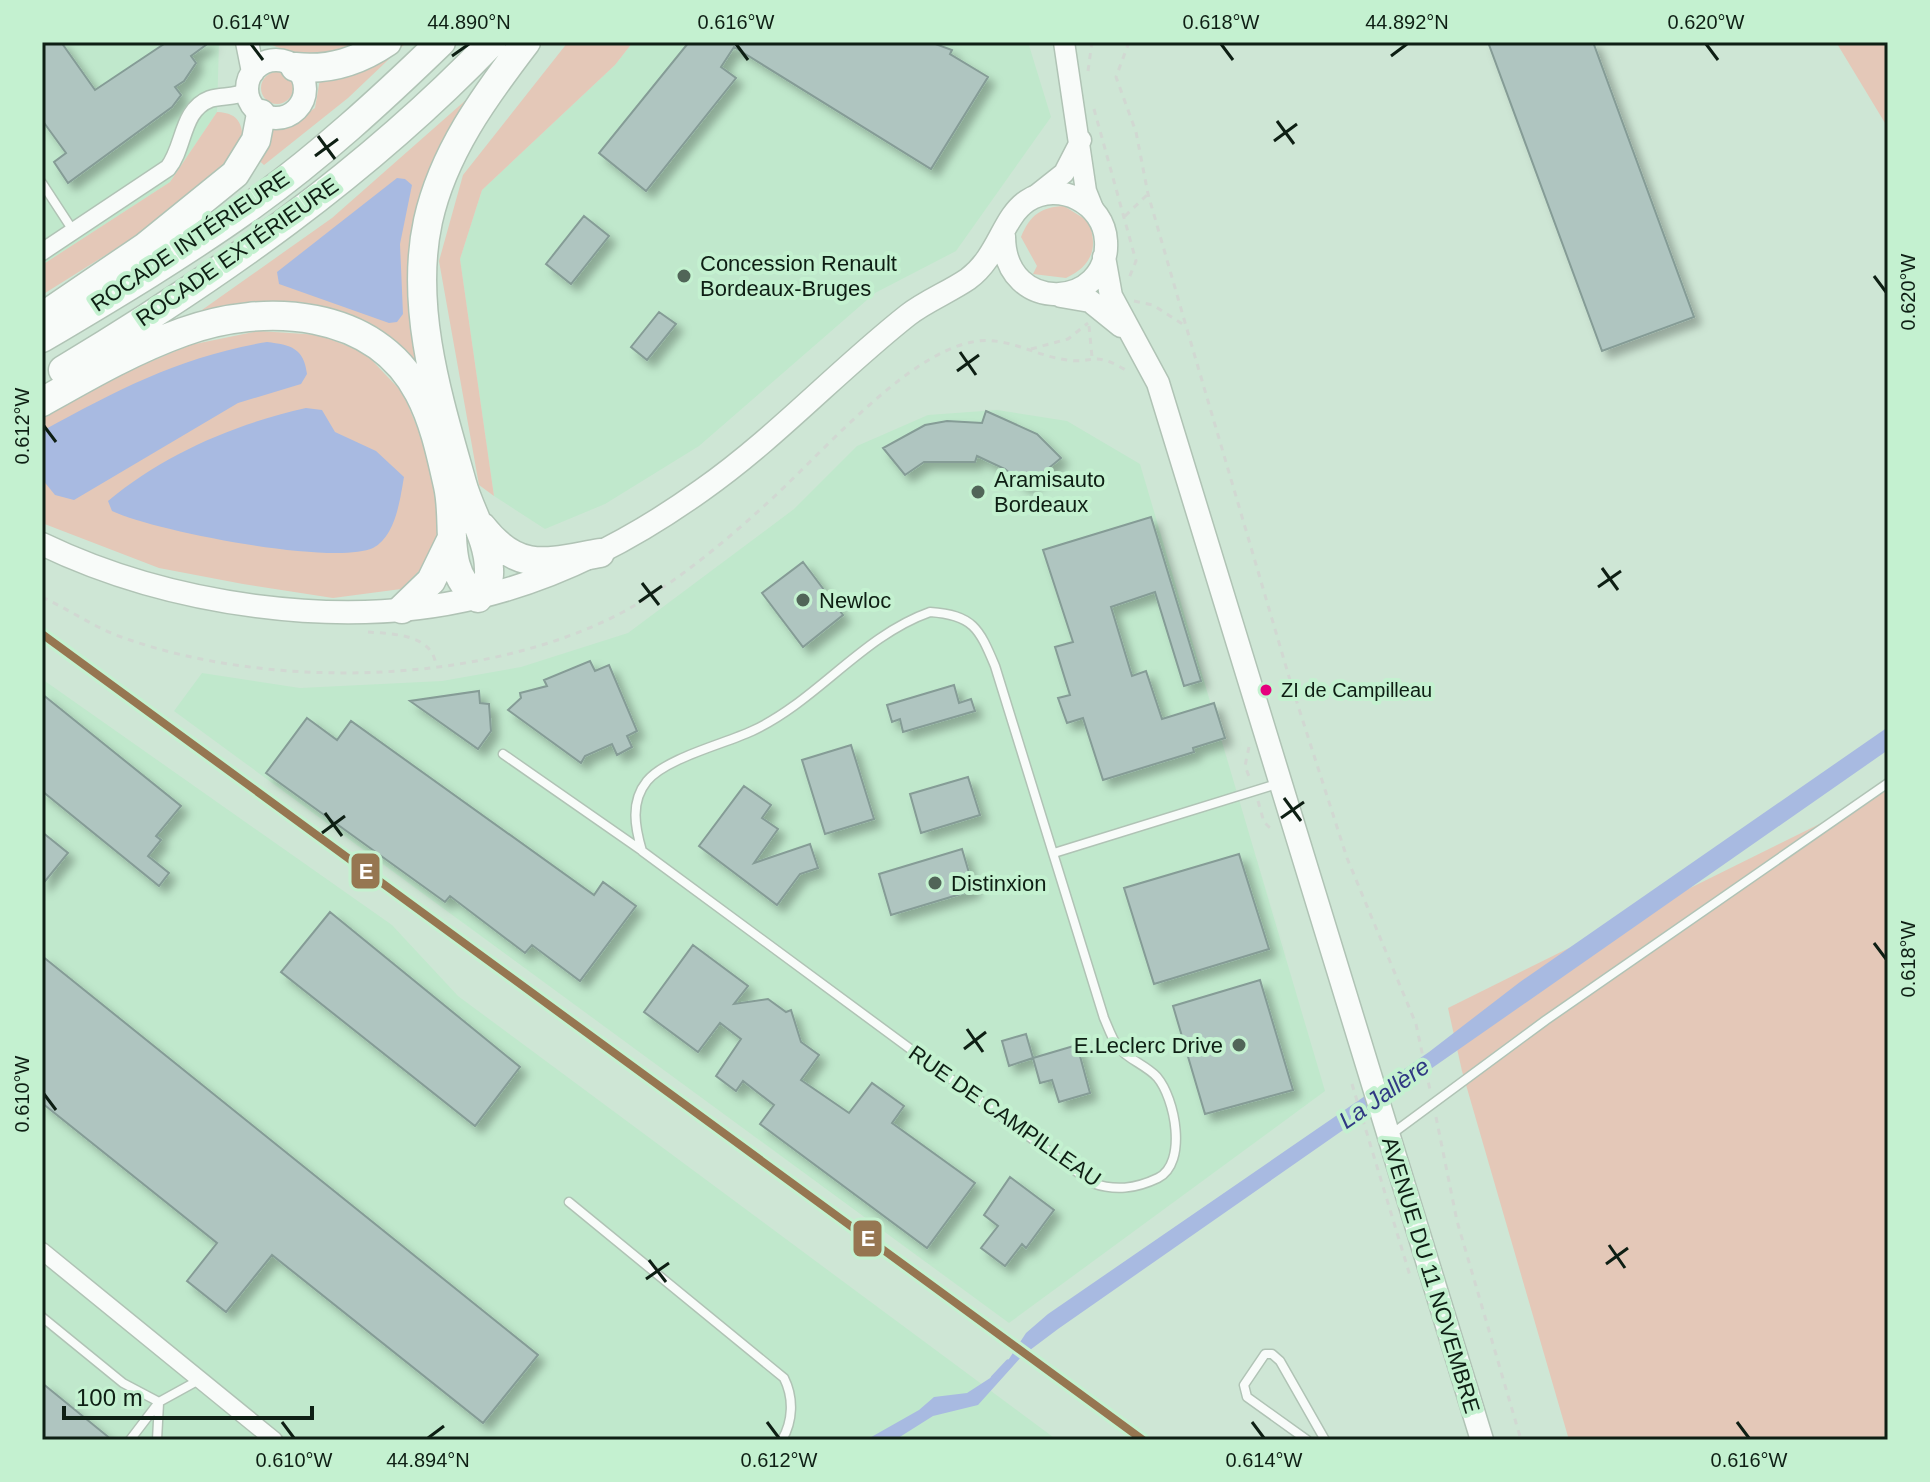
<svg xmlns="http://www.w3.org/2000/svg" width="1930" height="1482" viewBox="0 0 1930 1482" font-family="Helvetica,sans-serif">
  <defs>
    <filter id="shadow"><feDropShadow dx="7" dy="7" stdDeviation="4" flood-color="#0004"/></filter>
  </defs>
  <rect width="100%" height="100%" fill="#cee6d5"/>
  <path fill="#c0e8cc" d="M 42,42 L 219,42 L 217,112 L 170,182 L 42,265 Z
    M 633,42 L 1028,42 L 1051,117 L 956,251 L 875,293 L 699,446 L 605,504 L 545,529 L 494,496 L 460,259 L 482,190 L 615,65 Z
    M 997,410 L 1067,421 L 1140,464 L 1325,1091 L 1009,1323 L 174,711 L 202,673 L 300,688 L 442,681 L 521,667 L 628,633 L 794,509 L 857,446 L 928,415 Z
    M 42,679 L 392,925 L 458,996 L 1057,1440 L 42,1440 Z"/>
  <path fill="#e4c8b8" d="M 266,42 L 368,42 C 327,55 305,62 266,42 Z
    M 407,42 L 348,98 L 264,165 L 254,156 L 264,129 L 288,126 L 315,108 L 320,79 L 371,65 Z
    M 568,42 L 633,42 L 615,65 L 482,190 L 460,259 L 494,496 L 479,485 L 439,261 L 463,175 Z
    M 1836,42 L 1888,42 L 1888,128 Z
    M261 88a16 16 0 1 1 32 0a16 16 0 1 1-32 0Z
    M 475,92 L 438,153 L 428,387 L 369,325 L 185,322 L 332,218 Z
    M 217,112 C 241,113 243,126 243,148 L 179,209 L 42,295 L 42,265 L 170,182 Z
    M 1064,206 L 1088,221 C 1099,247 1092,266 1066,278 L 1033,274 L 1037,266 L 1021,237 C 1030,215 1041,207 1064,206 Z
    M 259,331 L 320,335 L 365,353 L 403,393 L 424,444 L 440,514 L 433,557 L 401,589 L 333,598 L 243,584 L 159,568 L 42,523 L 42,417 L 126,372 L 190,345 Z
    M 1888,790 L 1888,1440 L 1569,1440 L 1462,1071 L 1448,1008 Z"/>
  <path fill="#a8bae1" d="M 397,178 L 405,179 L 412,185 L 400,244 L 403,314 L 397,322 L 389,323 L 279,284 L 277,272 Z
    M 267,342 C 291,345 304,348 307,374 L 301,384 L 238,403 L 74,500 L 55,495 L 42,479 L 44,430 C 119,389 182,356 267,342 Z
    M 306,408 L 322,410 L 335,432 L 376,451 L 404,477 C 400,499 396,536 373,548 C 333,566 154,531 112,511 L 108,501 C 164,454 235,424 306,408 Z
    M 1888,727 L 1888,750 L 1058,1329 L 1022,1356 L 978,1405 L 933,1416 L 895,1440 L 866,1440 L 919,1410 L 934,1397 L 967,1393 L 1001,1371 L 1026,1333 L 1048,1314 L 1429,1052 L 1520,982 Z"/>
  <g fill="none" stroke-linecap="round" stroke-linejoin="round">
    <path stroke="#a8bae1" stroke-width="5" d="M 993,1378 L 1008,1362"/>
  </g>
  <path fill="#afc5c0" stroke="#859c96" stroke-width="2" filter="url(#shadow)" d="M 42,42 L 61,42 L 95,90 L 167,42 L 210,42 L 191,56 L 196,63 L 184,81 L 175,87 L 181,95 L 172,107 L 68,183 L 54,162 L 66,153 L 42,120 Z
    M 689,42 L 930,42 L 952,50 L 950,54 L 988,77 L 931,169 L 734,47 L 721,67 L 736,78 L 646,191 L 599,153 Z
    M 1488,42 L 1593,42 L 1694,317 L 1602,351 Z
    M 584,216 L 609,236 L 571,284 L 546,264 Z
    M 659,312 L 676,324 L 647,360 L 631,347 Z
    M 986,411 L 1037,434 L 1061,458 L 1026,487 L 1005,469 L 977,456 L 975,462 L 924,462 L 905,475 L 883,448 L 925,425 L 947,421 L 982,423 Z
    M 1151,517 L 1201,681 L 1184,686 L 1155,592 L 1111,607 L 1132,676 L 1146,671 L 1162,719 L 1214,703 L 1225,738 L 1193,748 L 1194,752 L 1103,780 L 1083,718 L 1067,723 L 1058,698 L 1070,695 L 1055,647 L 1073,642 L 1043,550 Z
    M 803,562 L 843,615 L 803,647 L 762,593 Z
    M 590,661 L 595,671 L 609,665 L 637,731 L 627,736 L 632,747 L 617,755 L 612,744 L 585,756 L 581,763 L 508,710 L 521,698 L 520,693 L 547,686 L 544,680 Z
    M 954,685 L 959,703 L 971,699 L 975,711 L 903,732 L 900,719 L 892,722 L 887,705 Z
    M 479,691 L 480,703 L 489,704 L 491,731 L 478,749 L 410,701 Z
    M 42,694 L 181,806 L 156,836 L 161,840 L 148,856 L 169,873 L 159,886 L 42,791 Z
    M 307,718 L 337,740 L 351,721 L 594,895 L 603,882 L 636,906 L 580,981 L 532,945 L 525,953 L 450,896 L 445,902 L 266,773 Z
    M 851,745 L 874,819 L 825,834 L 802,760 Z
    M 968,777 L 980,815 L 921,833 L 910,794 Z
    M 744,786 L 771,805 L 762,818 L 778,829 L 754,863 L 810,844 L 818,868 L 800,874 L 777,905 L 699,846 Z
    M 42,832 L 68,853 L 42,885 Z
    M 962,849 L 974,890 L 891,915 L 879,874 Z
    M 1239,854 L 1269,949 L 1154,984 L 1124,888 Z
    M 330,912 L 520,1067 L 475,1126 L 281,972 Z
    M 693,945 L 748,986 L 734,1004 L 768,999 L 786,1012 L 791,1010 L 801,1042 L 819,1055 L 801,1080 L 849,1113 L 872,1083 L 904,1106 L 892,1123 L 975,1183 L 927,1248 L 760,1124 L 774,1105 L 743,1081 L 736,1091 L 716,1076 L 741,1039 L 720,1023 L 698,1052 L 644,1012 Z
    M 42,956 L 538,1355 L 483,1423 L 272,1255 L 226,1312 L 187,1281 L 217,1243 L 42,1103 Z
    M 1260,980 L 1293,1090 L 1205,1114 L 1173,1006 Z
    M 1026,1034 L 1033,1058 L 1009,1066 L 1002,1041 Z
    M 1077,1045 L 1090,1093 L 1059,1102 L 1052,1080 L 1040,1083 L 1033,1058 Z
    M 1010,1177 L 1054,1210 L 1026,1248 L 1022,1244 L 1005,1266 L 981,1248 L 998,1226 L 984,1215 Z
    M 42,1383 L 112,1440 L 42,1440 Z"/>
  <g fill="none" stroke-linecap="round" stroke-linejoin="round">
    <g stroke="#b0c3b5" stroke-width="11">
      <path id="service" d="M 42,183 L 74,232
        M 930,612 C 973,615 979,628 995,666 L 1104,1018 C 1108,1027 1112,1039 1118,1047 C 1127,1059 1146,1065 1157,1077 C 1175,1098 1188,1163 1158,1178 C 1135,1189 1115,1191 1092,1183 L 642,851 C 635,827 630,802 647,781 C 666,758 724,744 752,731 C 817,701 862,636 930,612 Z
        M 503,754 L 641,850
        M 1054,853 L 1280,783
        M 1389,1136 L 1546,1020 L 1888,783
        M 569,1202 L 784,1378 C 794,1398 793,1421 782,1440
        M 42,1317 L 123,1383 L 159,1402 L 199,1380
        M 130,1440 L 159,1402
        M 157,1440 L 159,1403
        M 1307,1440 L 1247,1397 L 1244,1385 L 1265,1354 L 1272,1354 L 1280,1361 L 1325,1440"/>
    </g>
    <g stroke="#b0c3b5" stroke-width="19">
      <path id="minor" d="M 42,252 L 168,168 C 185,147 181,110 210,99 C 222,95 235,98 247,91
        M 42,1251 L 274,1440"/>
    </g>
    <g stroke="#b0c3b5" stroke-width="23">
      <path id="tertiary" d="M 1064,42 L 1086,191 L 1094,211
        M 1035,196 L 1064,173 L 1081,140"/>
    </g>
    <g stroke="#b0c3b5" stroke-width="25">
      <path id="secondary" d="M 247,42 L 253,72
        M247 89a29 29 0 1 1 58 0a29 29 0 1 1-58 0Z
        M 1104,257 L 1111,296 L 1158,383 L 1482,1440
        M 1061,296 L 1090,301 L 1121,326
        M 42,544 C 169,605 342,631 479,597 C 559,578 635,538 702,490 C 776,438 837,371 908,315 C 926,301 949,292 968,279 C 999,256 1002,218 1027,201 C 1059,180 1104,203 1106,241 C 1110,309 1005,316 1004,237"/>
    </g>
    <g stroke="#b0c3b5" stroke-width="31">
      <path id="motorway" d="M 295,67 C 330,71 359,61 387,42
        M 42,317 L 145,247 L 235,174 L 256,140 L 261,114
        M 42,338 C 113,296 185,253 252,205 C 319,157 382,99 441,42
        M 63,370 C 218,277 366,173 492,42
        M 42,402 C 88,376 133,350 183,332 C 264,302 375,309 419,393 C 434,421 441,455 448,486 C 457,526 441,570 478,598 C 484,589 490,581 489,570 C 489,540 470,512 462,483 C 439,401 409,308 428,221 C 443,153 484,97 526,42
        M 482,527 C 519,574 548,562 600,553
        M 402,609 L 431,581 L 451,540"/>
    </g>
    <path stroke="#d1d8d2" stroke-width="3" stroke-dasharray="6 6" stroke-linecap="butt" d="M 1129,42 L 1116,77 L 1136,132 L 1148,194 L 1186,326 L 1292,687 L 1347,858 L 1416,1024 L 1430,1090
      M 1088,71 L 1092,42
      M 1094,109 L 1136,261 L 1129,278
      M 1125,216 L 1148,194
      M 1134,301 L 1153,305 L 1184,325
      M 1089,326 L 1092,357
      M 1031,349 L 1068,339 L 1088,323
      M 42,597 C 70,610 95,628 124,638 C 271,690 483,686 623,612 C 674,584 721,545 764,506 C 817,459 904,355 972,342 C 1003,335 1032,354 1061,359 C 1096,366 1090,348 1129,372
      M 368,632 C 393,634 433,634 436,666
      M 1249,747 L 1245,766 L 1250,779
      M 1258,801 L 1264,822 L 1274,832
      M 1352,1084 L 1411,1279
      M 1436,1117 L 1457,1221 L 1521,1440"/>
    <use href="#service" stroke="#f8fbf9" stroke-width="8"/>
    <use href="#minor" stroke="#f8fbf9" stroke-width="16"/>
    <use href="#tertiary" stroke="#f8fbf9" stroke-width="20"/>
    <use href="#secondary" stroke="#f8fbf9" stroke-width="22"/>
    <use href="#motorway" stroke="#f8fbf9" stroke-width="28"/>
    <g stroke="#c4f1d0" stroke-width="14">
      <path id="tram-1" d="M 42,634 L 1143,1440"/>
    </g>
    <use href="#tram-1" stroke="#967651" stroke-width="8"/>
  </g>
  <path fill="none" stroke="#0e1f14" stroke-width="3" d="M 251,44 L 263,60M 736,44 L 748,60M 1221,44 L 1233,60M 1706,44 L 1718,60M 452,56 L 469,44M 1391,56 L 1407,44M 1277,121 L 1294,144M 318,136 L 335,159M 1274,141 L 1297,124M 315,156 L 338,139M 1874,276 L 1886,292M 960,352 L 976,375M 957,371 L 979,355M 44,426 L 56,442M 1602,568 L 1618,590M 642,583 L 659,605M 1598,587 L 1621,571M 639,602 L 662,586M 1284,798 L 1301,821M 325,813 L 342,836M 1281,818 L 1304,802M 322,833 L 345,816M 1874,943 L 1886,959M 967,1029 L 983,1052M 964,1049 L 986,1032M 44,1094 L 56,1110M 1609,1245 L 1625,1268M 649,1260 L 666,1282M 1606,1264 L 1628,1248M 646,1279 L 669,1263M 282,1422 L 294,1438M 767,1422 L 779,1438M 1252,1422 L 1264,1438M 1737,1422 L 1749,1438M 428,1438 L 444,1426"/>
  <g fill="#516558" stroke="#c4f1d0" stroke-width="3">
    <circle cx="684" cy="276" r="8"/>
    <circle cx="978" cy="492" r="8"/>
    <circle cx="803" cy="600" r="8"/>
    <circle cx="935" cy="883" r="8"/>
    <circle cx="1239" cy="1045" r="8"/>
  </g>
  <circle fill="#e5007d" stroke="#c4f1d0" stroke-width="3" cx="1266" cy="690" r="7"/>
  <g text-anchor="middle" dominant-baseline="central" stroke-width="8" stroke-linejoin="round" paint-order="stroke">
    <g font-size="20" fill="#0e1f14" stroke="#c4f1d0" text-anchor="start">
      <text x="1281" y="690">ZI de Campilleau</text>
    </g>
    <g font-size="22" fill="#0e1f14" stroke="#c4f1d0">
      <text transform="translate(190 241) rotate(-34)">ROCADE INTÉRIEURE</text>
      <text transform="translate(237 252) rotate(-35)">ROCADE EXTÉRIEURE</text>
      <text transform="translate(1005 1116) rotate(35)">RUE DE CAMPILLEAU</text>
      <text transform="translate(1431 1275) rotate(73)">AVENUE DU 11 NOVEMBRE</text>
    </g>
    <g font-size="22" fill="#0e1f14" stroke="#c4f1d0" text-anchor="start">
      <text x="700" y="263">Concession Renault<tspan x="700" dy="25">Bordeaux-Bruges</tspan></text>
      <text x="994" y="479">Aramisauto<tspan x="994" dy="25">Bordeaux</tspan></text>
      <text x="819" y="600">Newloc</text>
      <text x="951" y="883">Distinxion</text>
      <text x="1223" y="1045" text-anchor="end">E.Leclerc Drive</text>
    </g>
    <g font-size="24" font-style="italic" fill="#303983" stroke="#c4f1d0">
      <text transform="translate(1384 1093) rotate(-35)">La Jallère</text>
    </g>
  </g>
  <g stroke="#c4f1d0" stroke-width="3">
    <rect x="350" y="852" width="31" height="38" rx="8" fill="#967651"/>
    <rect x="852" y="1219" width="31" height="39" rx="8" fill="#967651"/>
  </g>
  <g font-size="22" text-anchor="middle" font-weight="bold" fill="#fff">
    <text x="366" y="879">E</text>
    <text x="868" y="1246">E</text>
  </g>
  <rect width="1930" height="1482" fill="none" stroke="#c4f1d0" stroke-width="88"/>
  <path d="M64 1406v12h248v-12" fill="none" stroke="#0e1f14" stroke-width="4"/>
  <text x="76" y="1406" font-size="24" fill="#0e1f14" stroke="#c4f1d0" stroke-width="6" paint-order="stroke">100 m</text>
  <rect x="44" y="44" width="1842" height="1394" fill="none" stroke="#0e1f14" stroke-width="3"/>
  <g font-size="20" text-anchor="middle" fill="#0e1f14">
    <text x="251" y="29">0.614°W</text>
    <text x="469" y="29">44.890°N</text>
    <text x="736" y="29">0.616°W</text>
    <text x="1221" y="29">0.618°W</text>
    <text x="1407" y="29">44.892°N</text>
    <text x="1706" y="29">0.620°W</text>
    <text transform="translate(1908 292) rotate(-90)" y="7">0.620°W</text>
    <text transform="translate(22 426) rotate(-90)" y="7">0.612°W</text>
    <text transform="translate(1908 959) rotate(-90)" y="7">0.618°W</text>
    <text transform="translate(22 1094) rotate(-90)" y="7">0.610°W</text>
    <text x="294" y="1467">0.610°W</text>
    <text x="428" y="1467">44.894°N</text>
    <text x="779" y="1467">0.612°W</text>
    <text x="1264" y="1467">0.614°W</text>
    <text x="1749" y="1467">0.616°W</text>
  </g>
</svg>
